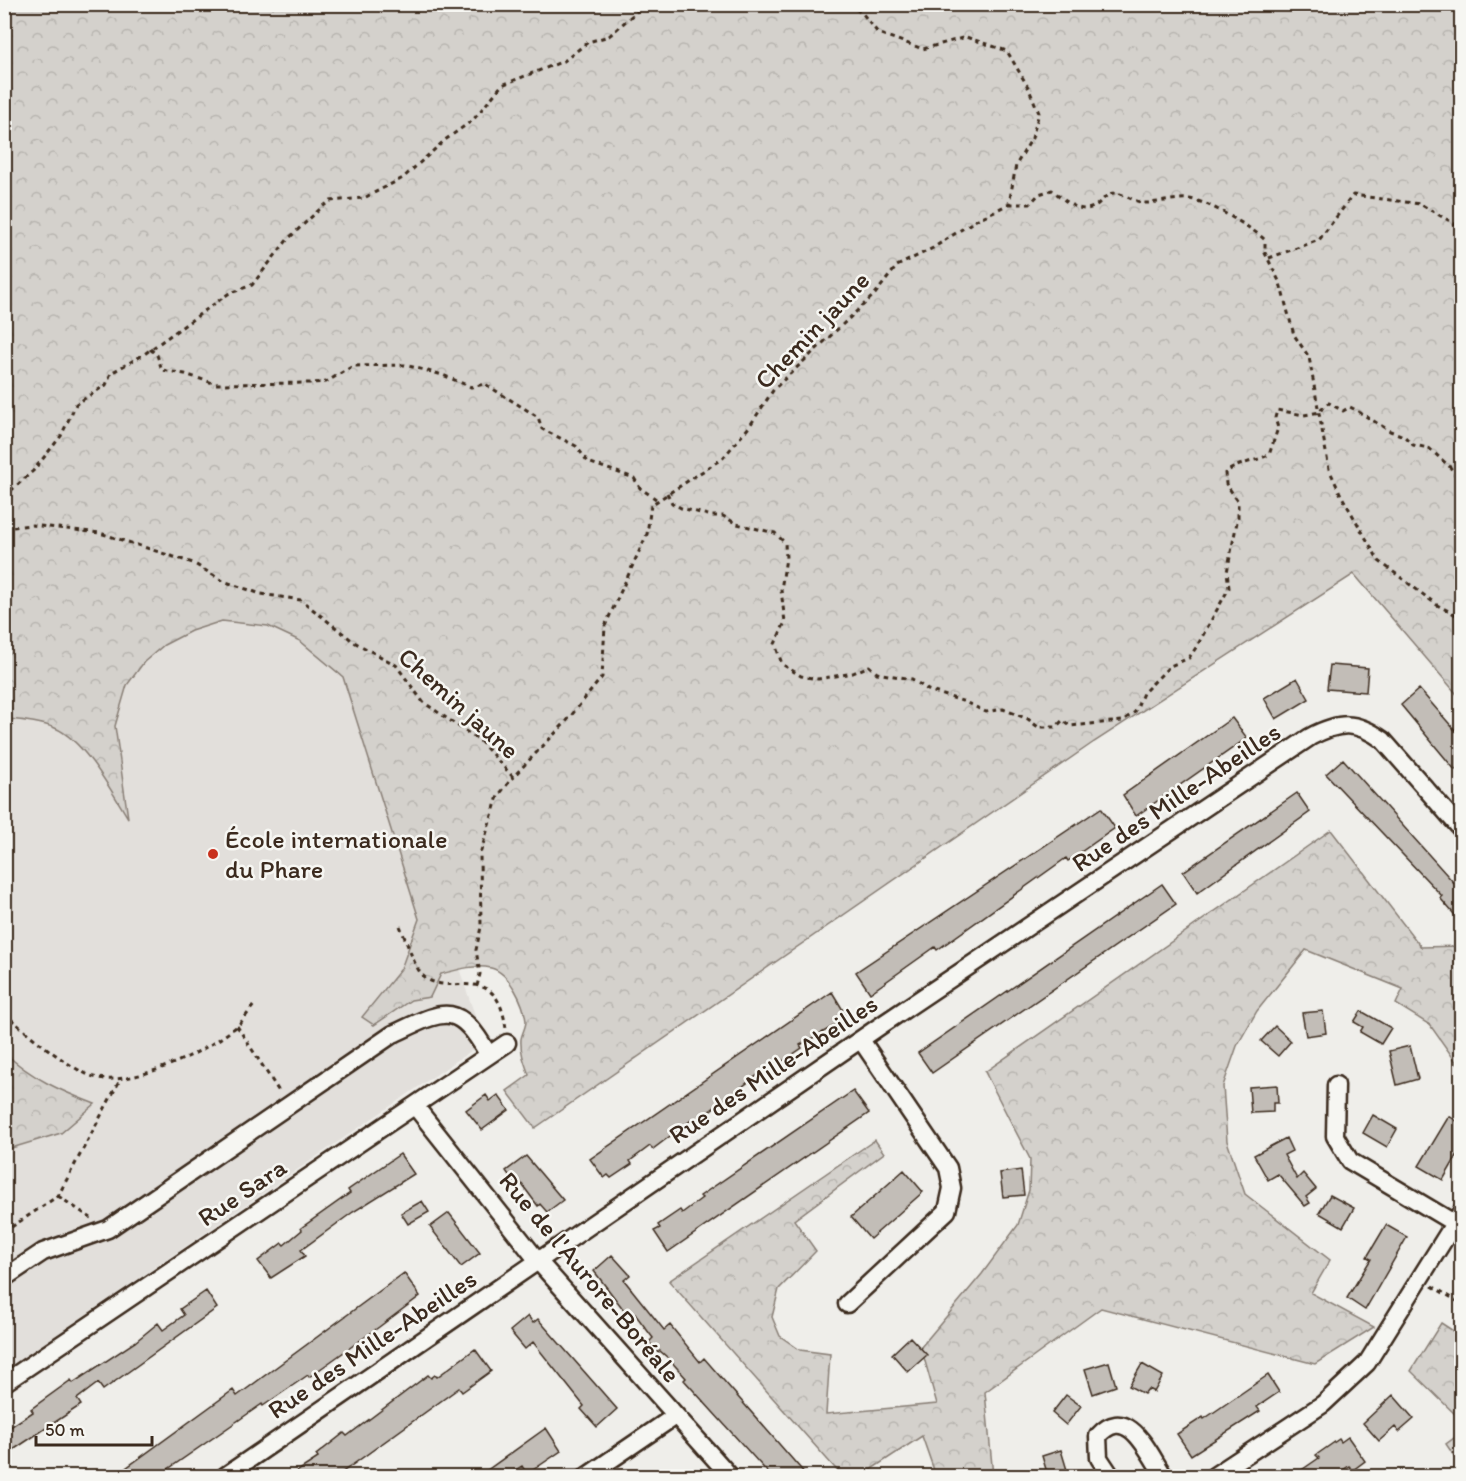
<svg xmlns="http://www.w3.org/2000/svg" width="1466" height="1481" viewBox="0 0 1466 1481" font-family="Itim,sans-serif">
  <defs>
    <pattern id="forest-crowns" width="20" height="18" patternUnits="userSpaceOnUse" patternTransform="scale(1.5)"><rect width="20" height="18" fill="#d4d1cc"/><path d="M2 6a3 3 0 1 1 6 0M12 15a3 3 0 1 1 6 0" fill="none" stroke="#b7b4af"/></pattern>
  </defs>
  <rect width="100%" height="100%" fill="#efeeea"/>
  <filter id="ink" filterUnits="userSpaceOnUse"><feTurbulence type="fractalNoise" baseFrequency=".0167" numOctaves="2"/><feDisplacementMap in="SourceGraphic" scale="12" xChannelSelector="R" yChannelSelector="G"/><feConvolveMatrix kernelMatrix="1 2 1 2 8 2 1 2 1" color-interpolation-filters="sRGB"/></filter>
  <g filter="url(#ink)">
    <path fill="#e2dfdb" d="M 315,544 L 484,1042 L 5,1370 L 5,551 Z"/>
    <path fill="url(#forest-crowns)" stroke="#887e75" stroke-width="1.5" d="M 4,5 L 1461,5 L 1461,699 L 1354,574 L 1094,742 L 535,1128 L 507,1091 L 529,1075 C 525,1064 520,1052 521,1039 C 522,1033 526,1027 526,1021 C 524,1004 510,973 491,968 C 475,964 456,970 441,974 L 430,997 L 411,1000 L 374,1025 L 362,1017 L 401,969 L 419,919 L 343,677 L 300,641 L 268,626 L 222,621 L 191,631 L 164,645 L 144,662 L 127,685 L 115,726 L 128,818 C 112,792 84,740 55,728 C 40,722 21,720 5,719 Z
      M 1331,830 L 1421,947 L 1461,946 L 1461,1069 L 1430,1025 L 1396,1004 L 1403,989 L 1306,950 L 1257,1011 L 1237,1046 L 1223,1086 L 1227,1141 L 1245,1194 L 1330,1260 L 1311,1293 L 1374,1327 L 1315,1364 L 1101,1308 L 985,1392 L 993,1476 L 936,1476 L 922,1436 L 861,1476 L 842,1476 L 669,1281 L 875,1140 L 884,1153 L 794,1220 L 816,1251 L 779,1289 L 772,1317 L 780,1336 L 800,1350 L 830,1354 L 826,1414 L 937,1404 L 921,1347 L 982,1274 L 1018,1225 L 1029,1190 L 1030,1159 L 985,1072 Z
      M 5,1053 C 31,1078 61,1091 95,1104 L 61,1133 L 5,1150 Z
      M 1441,1323 L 1461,1336 L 1461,1420 L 1411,1371 Z
      M 1461,1433 L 1461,1466 L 1446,1444 Z"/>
    <path fill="#c2bdb7" stroke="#3b2a1e" stroke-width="1.5" d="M 1330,665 L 1368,668 L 1366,692 L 1327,689 Z
      M 1297,678 L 1309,699 L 1276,719 L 1264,698 Z
      M 1419,689 L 1461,737 L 1461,764 L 1455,770 L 1401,705 Z
      M 1232,718 L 1247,738 L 1136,816 L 1123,795 Z
      M 1343,759 L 1455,884 L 1461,878 L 1461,922 L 1440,898 L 1442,896 L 1326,774 Z
      M 1297,793 L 1310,812 L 1197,893 L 1183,872 Z
      M 1101,808 L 1115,828 L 1068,861 L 1066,858 L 937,950 L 935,947 L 870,993 L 856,972 Z
      M 1162,884 L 1176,904 L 932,1073 L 918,1053 Z
      M 832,992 L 846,1015 L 841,1018 L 843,1021 L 800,1045 L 802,1048 L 780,1063 L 778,1060 L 696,1121 L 694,1118 L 653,1149 L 650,1146 L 630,1161 L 632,1164 L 611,1178 L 608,1175 L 604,1178 L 590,1159 Z
      M 1323,1011 L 1326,1033 L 1306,1036 L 1302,1013 Z
      M 1361,1011 L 1391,1028 L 1381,1044 L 1360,1032 L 1363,1027 L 1354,1022 Z
      M 1275,1026 L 1291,1041 L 1278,1056 L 1261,1041 Z
      M 1410,1046 L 1418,1079 L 1397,1085 L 1389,1051 Z
      M 1277,1085 L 1278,1103 L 1273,1103 L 1273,1112 L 1251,1113 L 1249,1087 Z
      M 853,1091 L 869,1113 L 668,1252 L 654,1231 L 660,1228 L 658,1225 L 680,1210 L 682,1213 L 702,1198 L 700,1196 Z
      M 486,1095 L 490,1101 L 498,1095 L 509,1110 L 482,1130 L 466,1110 Z
      M 1373,1115 L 1397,1129 L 1387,1147 L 1363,1133 Z
      M 1449,1116 L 1461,1124 L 1461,1149 L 1443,1180 L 1419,1166 Z
      M 1286,1138 L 1292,1151 L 1284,1155 L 1297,1179 L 1303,1173 L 1316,1189 L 1306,1197 L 1310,1203 L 1305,1206 L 1278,1174 L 1268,1180 L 1254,1155 Z
      M 400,1154 L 414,1174 L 353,1212 L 301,1250 L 305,1256 L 271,1278 L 258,1261 L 282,1243 L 284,1245 L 302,1230 L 301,1228 L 350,1193 L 348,1190 Z
      M 526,1156 L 563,1200 L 547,1212 L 540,1204 L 538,1206 L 518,1179 L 514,1182 L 506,1171 Z
      M 904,1170 L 923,1192 L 870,1239 L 851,1217 Z
      M 1021,1170 L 1024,1195 L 1003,1197 L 1000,1173 Z
      M 1330,1195 L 1354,1208 L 1343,1227 L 1319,1213 Z
      M 422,1201 L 429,1212 L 408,1224 L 401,1213 Z
      M 449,1213 L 480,1253 L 461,1267 L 430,1227 Z
      M 1386,1225 L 1407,1237 L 1365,1310 L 1347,1298 L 1371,1259 L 1367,1257 Z
      M 612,1255 L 630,1275 L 624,1280 L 664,1330 L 670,1325 L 700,1362 L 704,1358 L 807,1476 L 771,1476 L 684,1380 L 686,1378 L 668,1358 L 660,1351 L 658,1353 L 649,1342 L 653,1338 L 635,1314 L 630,1318 L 594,1271 Z
      M 404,1273 L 420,1296 L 379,1327 L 309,1377 L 308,1375 L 263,1406 L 262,1404 L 158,1476 L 132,1476 L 126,1468 L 233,1390 L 237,1396 Z
      M 206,1291 L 217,1308 L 103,1390 L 98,1383 L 77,1399 L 81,1405 L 4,1456 L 4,1431 L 33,1412 L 31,1409 L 71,1380 L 73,1383 L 135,1342 L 158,1323 L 163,1330 L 184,1315 L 180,1309 Z
      M 528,1316 L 533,1323 L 538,1319 L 617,1409 L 597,1427 L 581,1409 L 584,1406 L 533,1342 L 525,1349 L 510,1331 Z
      M 910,1337 L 927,1355 L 908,1372 L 892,1354 Z
      M 475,1349 L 491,1371 L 462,1392 L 459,1388 L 337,1476 L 290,1476 L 318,1458 L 316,1455 L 344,1433 L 347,1436 L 428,1375 L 431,1378 L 435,1375 L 437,1377 Z
      M 1109,1362 L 1116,1386 L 1093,1394 L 1085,1369 Z
      M 1142,1364 L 1163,1376 L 1154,1392 L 1148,1389 L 1144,1394 L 1129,1386 Z
      M 1268,1375 L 1279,1392 L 1257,1407 L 1260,1411 L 1191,1455 L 1177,1434 L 1203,1417 L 1204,1419 Z
      M 1066,1395 L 1081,1406 L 1066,1425 L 1052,1413 Z
      M 1393,1395 L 1414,1419 L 1399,1432 L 1395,1427 L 1379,1441 L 1363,1423 Z
      M 546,1428 L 561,1451 L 527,1474 L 522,1466 L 506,1476 L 479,1476 Z
      M 1348,1437 L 1365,1461 L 1353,1470 L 1349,1466 L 1334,1476 L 1293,1476 L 1319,1458 L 1316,1455 L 1339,1439 L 1341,1442 Z
      M 1061,1450 L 1067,1470 L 1048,1476 L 1042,1456 Z"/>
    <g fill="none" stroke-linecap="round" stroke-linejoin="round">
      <g stroke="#3b2a1e" stroke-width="21">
        <path id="minor" d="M 1336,1085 L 1335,1136 L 1350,1161 L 1454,1223
          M 415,1106 L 538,1261 L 730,1476
          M 4,1278 L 43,1252 L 108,1229 L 393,1034 C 443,1011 457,999 488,1054
          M 847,1304 L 947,1211 L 952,1188 L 948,1168 L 861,1040
          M 4,1383 L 507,1043
          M 225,1476 L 883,1024 L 1310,737 C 1339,722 1355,720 1383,740 L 1462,830
          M 587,1476 L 675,1416
          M 1111,1476 L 1099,1458 L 1098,1436 C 1128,1402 1149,1454 1164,1476
          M 1214,1476 L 1323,1404 L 1367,1363 L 1462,1211"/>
      </g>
      <path stroke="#3b2a1e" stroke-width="3" stroke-dasharray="4.5 4.5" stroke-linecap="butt" d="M 1009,204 L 1030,204 L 1039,194 L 1052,190 C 1066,201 1083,219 1100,202 C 1105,198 1107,193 1115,193 C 1126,194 1135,203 1146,203 C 1160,203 1174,198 1188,199 C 1204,199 1253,228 1265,240 L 1265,253 L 1280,283 L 1294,335 L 1309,357 L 1329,469 L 1341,495 L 1379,561 L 1437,605 L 1462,618
        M 1269,258 L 1319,240 L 1353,195 L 1420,204 L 1462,228
        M 150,349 L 157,355 L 162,370 L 185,374 L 216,384 L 312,383 L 326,382 L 353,366 L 405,365 L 443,375 L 471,387 L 485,384 L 538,417 L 542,429 L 576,446 L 588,462 L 634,478 L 640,488 L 656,499
        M 667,493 L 672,503 L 681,508 L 712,516 L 723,516 L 737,524 L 775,533 L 785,543 L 786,558 L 781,590 L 785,622 L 775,644 L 782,664 L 801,676 L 818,679 L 853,673 L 869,666 L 877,673 L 912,679 L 928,690 L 965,702 L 986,712 L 1003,709 L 1028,719 L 1038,727 L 1056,727 L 1063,720 L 1070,726 L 1122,721 L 1135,712 L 1143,693 L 1170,666 L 1189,658 L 1197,646 L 1229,588 L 1227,572 L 1238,517 L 1238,501 L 1226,484 L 1225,473 C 1238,463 1253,462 1269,455 L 1278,428 L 1275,418 L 1277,410 L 1304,415 L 1320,412 L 1324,405 L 1329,403 L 1343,411 L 1350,407 L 1354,409 L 1390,431 L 1404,436 L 1413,445 L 1429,448 L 1450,467 L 1462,485
        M 4,497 L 33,471 L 61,436 L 76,404 L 106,385 L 111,373 L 143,355 L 228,294 L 252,285 L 288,239 L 321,208 L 330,201 L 364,198 L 403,178 L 445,140 L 473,120 L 502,85 L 564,61 L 588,42 L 609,36 L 645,4
        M 4,528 L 32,525 L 100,533 L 193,563 L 223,581 L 261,594 L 301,600 L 354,642 L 396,665 L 423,702 L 480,741 L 513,777 L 566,722 L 602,677 L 605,626 L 647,534 L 651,505 L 723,458 L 749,427 L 774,389 L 875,294 L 897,266 L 933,248 L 976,220 L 1009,204 L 1016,165 L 1032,138 L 1039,113 L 1028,87 L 1007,51 L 966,37 L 923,49 L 878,33 L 863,14 L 850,5 L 833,8 L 823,4
        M 400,926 C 405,937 415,969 423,976 C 451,1000 497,958 506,1029
        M 477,986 L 480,974 L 476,950 L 481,927 L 480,854 L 498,796 L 513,777
        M 4,1013 C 23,1030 75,1074 98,1078 C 136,1086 208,1051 237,1026 C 244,1020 249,1011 254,1005
        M 237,1026 L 280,1093
        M 58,1196 L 91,1218
        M 4,1232 L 58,1196 L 120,1080
        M 1432,1286 L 1462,1304"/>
      <use href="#minor" stroke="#f6f6f2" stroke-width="16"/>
    </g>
  </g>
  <circle fill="#c8321e" stroke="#f6f6f2" stroke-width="2" cx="213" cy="854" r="6"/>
  <g text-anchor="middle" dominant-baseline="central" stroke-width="5" stroke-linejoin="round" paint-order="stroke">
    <g font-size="26" fill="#3b2a1e" stroke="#f6f6f2">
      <text transform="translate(812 330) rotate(-46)">Chemin jaune</text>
      <text transform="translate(459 703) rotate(42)">Chemin jaune</text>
      <text transform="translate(1176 797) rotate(-34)">Rue des Mille-Abeilles</text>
      <text transform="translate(773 1069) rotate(-34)">Rue des Mille-Abeilles</text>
      <text transform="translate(242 1192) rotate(-34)">Rue Sara</text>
      <text transform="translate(590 1277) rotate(50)">Rue de l'Aurore-Boréale</text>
      <text transform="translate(372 1344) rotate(-34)">Rue des Mille-Abeilles</text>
    </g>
    <g font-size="26" fill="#3b2a1e" stroke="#f6f6f2" text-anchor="start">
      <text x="225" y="839">École internationale<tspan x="225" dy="30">du Phare</tspan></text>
    </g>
  </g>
  <rect width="1466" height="1481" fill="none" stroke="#f6f6f2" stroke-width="24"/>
  <rect x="12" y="12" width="1442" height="1457" fill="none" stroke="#3b2a1e" stroke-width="2" filter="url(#ink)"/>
  <path d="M36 1436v9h116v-9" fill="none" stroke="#3b2a1e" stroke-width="3"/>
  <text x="45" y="1436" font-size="18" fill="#3b2a1e" stroke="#f6f6f2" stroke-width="4.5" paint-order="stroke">50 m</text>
</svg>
